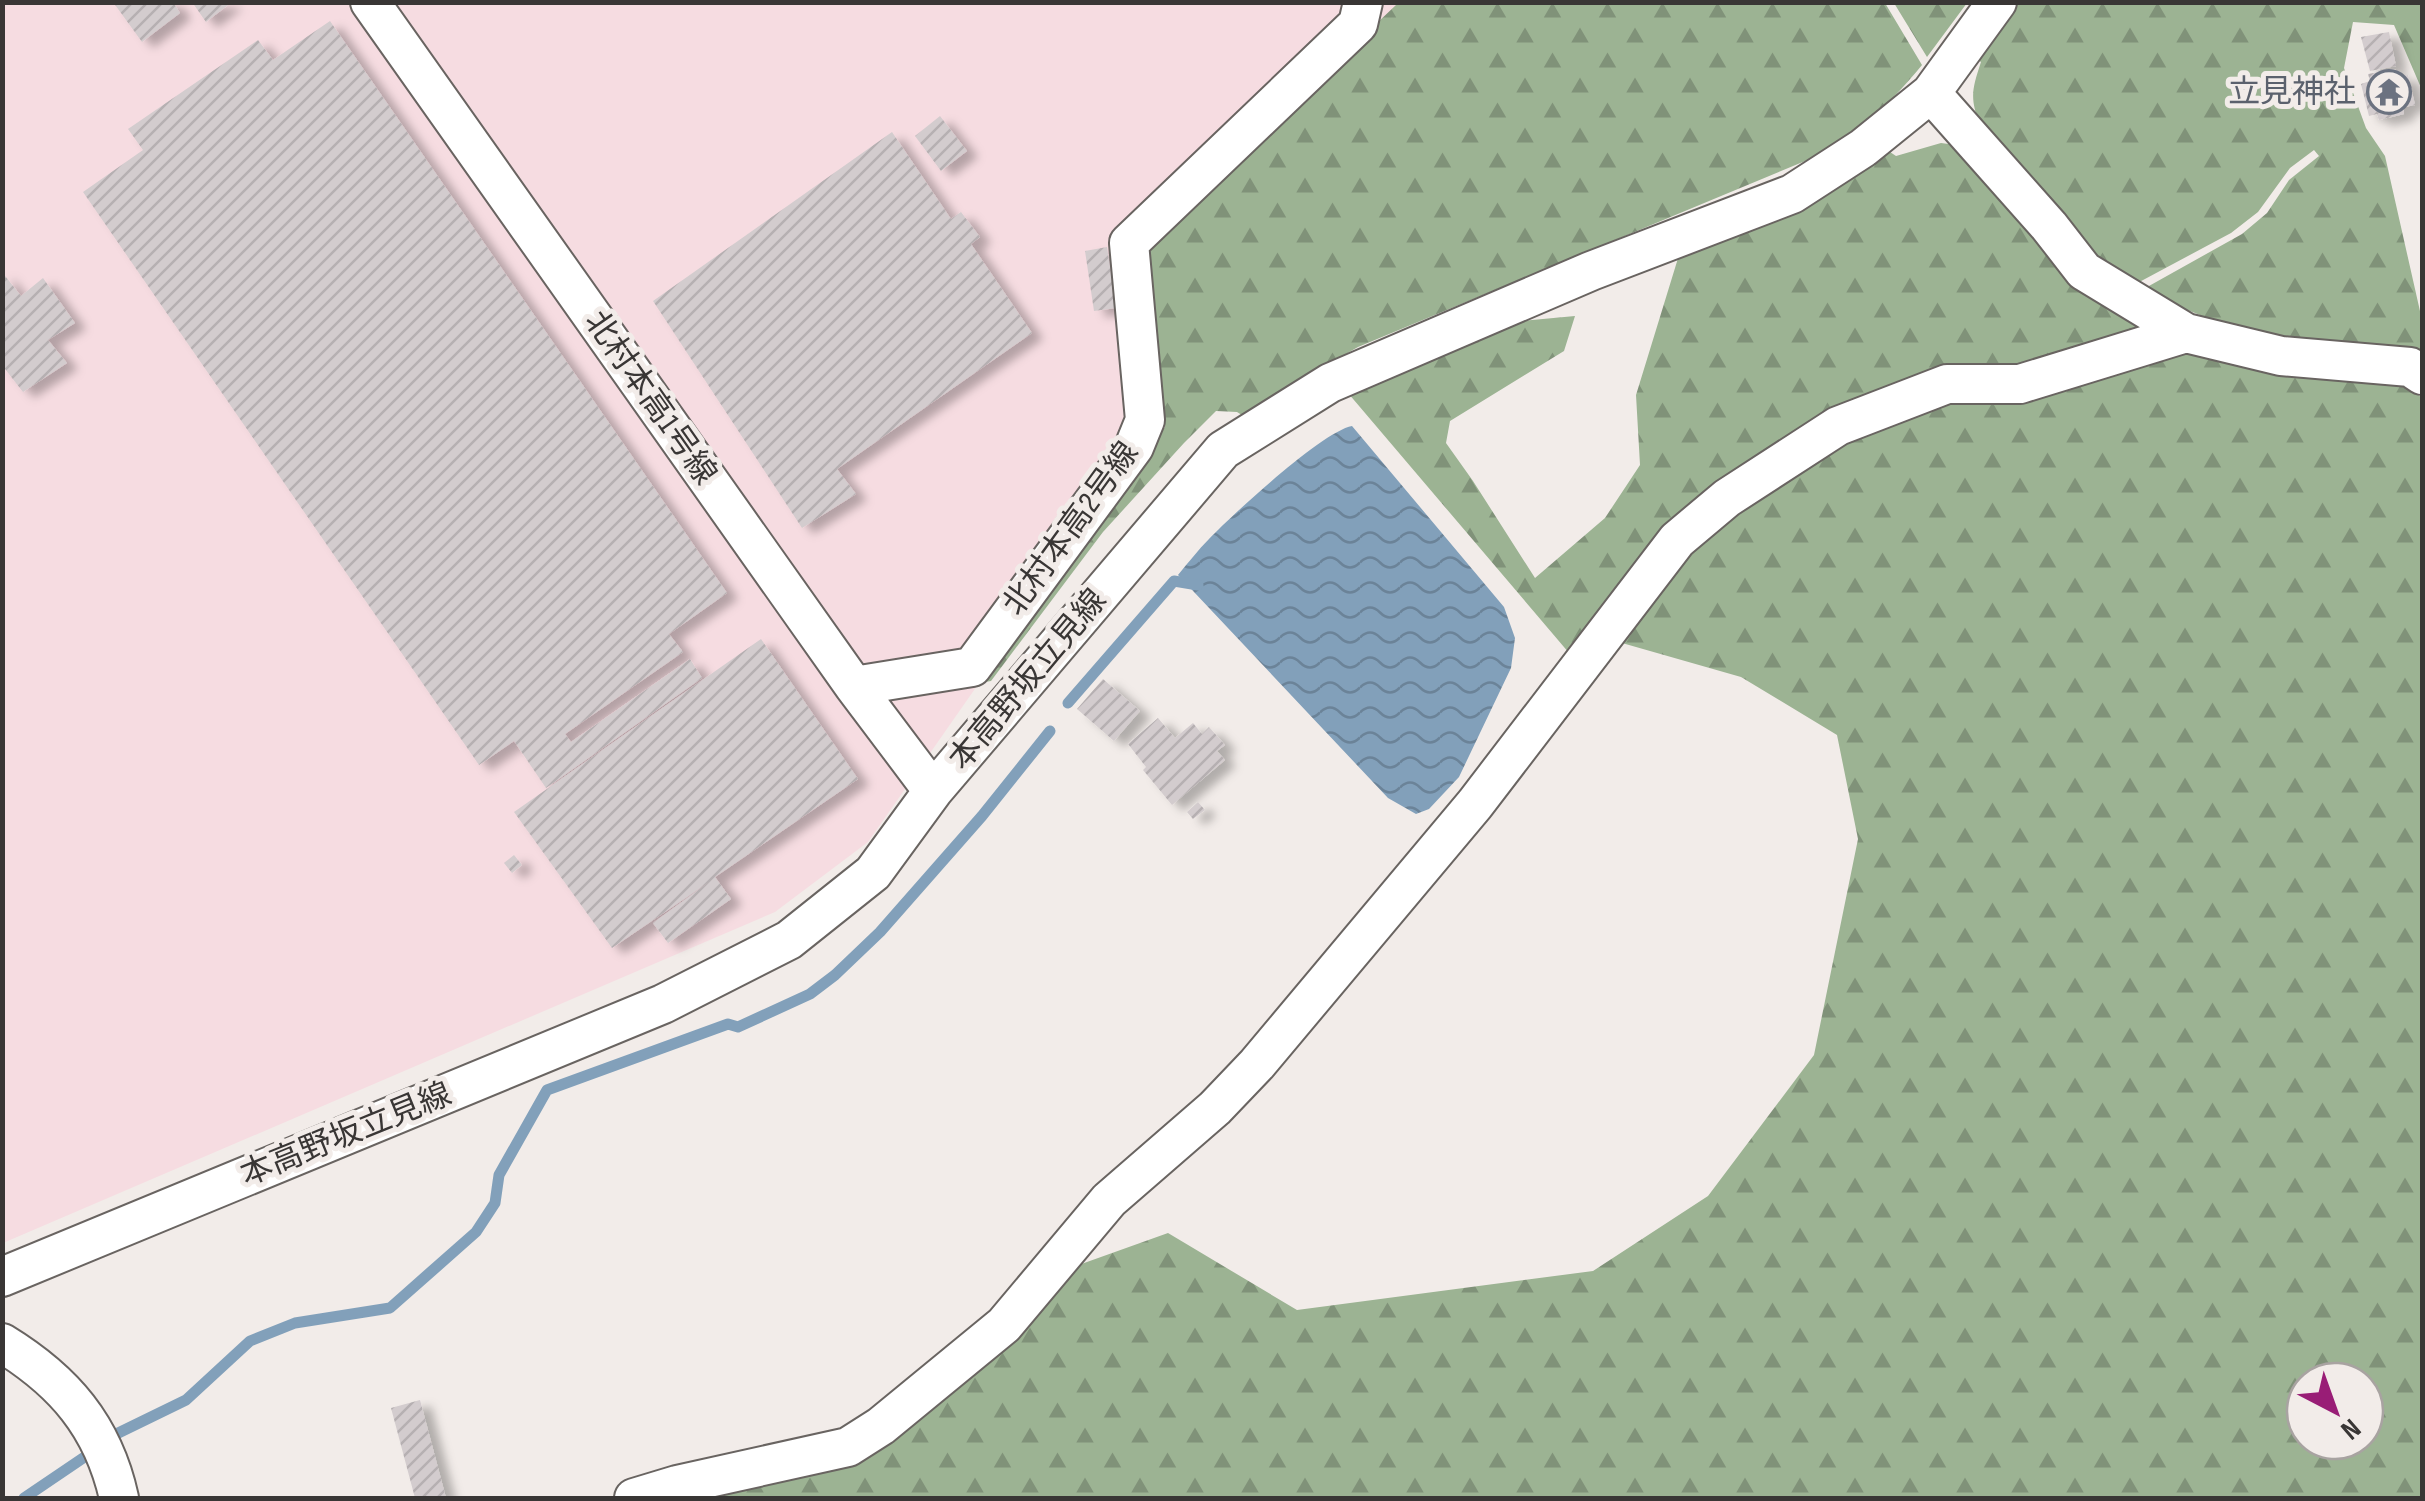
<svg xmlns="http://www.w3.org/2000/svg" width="2425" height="1501" viewBox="0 0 2425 1501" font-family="'Sofia Sans Condensed','Noto Sans JP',sans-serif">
  <defs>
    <pattern id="forest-firs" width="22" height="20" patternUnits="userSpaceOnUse" patternTransform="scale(2.5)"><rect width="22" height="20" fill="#9cb393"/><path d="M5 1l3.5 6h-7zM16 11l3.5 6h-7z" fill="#809279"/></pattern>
    <pattern id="water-waves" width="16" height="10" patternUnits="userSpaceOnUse" patternTransform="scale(2.5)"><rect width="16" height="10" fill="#82a0ba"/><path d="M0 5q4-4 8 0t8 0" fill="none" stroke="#6b8398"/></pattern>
    <pattern id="building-hatch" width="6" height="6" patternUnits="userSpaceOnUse" patternTransform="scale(2.5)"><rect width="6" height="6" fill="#d3ccce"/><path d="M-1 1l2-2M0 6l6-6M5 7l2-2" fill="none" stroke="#b6b0b2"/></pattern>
    <filter id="shadow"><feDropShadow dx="11" dy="6" stdDeviation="5" flood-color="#0004"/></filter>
  </defs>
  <rect width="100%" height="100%" fill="#f2ece9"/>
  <path fill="#f6dce1" d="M 3,3 L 1395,3 L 1397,5 L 1160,395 L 1165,427 L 979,683 L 868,842 L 775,912 L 3,1243 Z"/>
  <path fill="url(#forest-firs)" fill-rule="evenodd" d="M 1395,3 L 1885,3 L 1922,65 C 1889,105 1857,135 1810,159 L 1358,347 L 1295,383 L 1245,417 L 1237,412 L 1216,411 L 1184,443 L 1103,532 L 991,681 L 979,683 L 1165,427 L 1144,268 L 1155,234 L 1396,5 Z
    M 1894,3 L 1967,3 L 1927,57 Z
    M 2014,3 L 2422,3 L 2422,90 L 2394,25 L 2353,22 L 2344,68 L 2366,128 L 2385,156 L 2422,320 L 2422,357 L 2280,341 L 2225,325 L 2140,291 L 2242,234 L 2267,213 L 2289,180 L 2319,156 L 2314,150 L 2290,168 L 2258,212 L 2231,233 L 2130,287 L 2099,265 L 1981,128 C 1970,99 1971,92 1981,62 L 1975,58 Z
    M 1941,143 L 1956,145 L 2166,333 L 1785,450 L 1575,660 L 1348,393 L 1511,322 L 1575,316 L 1564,351 L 1450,421 L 1446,443 L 1473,481 L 1535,578 L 1605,518 L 1640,465 L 1636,395 L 1679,255 C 1751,224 1826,197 1890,152 L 1896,156 Z
    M 2166,346 L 2396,382 L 2410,388 L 2422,398 L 2422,1498 L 667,1498 L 820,1462 L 1059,1272 L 1168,1233 L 1297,1310 L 1593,1271 L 1708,1196 L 1814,1055 L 1858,839 L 1837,735 L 1741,677 L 1608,639 L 1684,543 L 1906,406 ZM 2305,1381 L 2365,1381 L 2365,1441 L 2305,1441 Z"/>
  <path fill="url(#water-waves)" d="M 1352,426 L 1504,607 L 1515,638 L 1511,668 L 1459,777 L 1429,809 L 1416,814 L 1388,798 L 1178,575 C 1188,563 1198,550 1209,539 C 1232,515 1323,431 1352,426 Z"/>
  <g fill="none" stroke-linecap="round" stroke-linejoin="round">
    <path stroke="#82a0ba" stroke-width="11" d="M 1068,703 L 1174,581 L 1198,585
      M 108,1438 L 186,1400 L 250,1341 L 295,1323 L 390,1308 L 476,1232 L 495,1203 L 499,1175 L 547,1090 L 728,1024 L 738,1027 L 810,994 L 835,975 L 880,932 L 982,816 L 1050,731
      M 24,1498 L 89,1454"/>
  </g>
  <path fill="url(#building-hatch)" filter="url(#shadow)" d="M 113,2 L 173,2 L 180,13 L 142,42 Z
    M 192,2 L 232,2 L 206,22 Z
    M 330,21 L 727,593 L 669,634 L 683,652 L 565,734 L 571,742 L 690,659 L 702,678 L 546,788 L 514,741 L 479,765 L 83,192 L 143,150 L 128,129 L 258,40 L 273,60 Z
    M 2389,32 L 2396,66 L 2370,71 L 2361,37 Z
    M 2395,69 L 2396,77 L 2408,75 L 2415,105 L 2404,107 L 2404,114 L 2379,120 L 2377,114 L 2369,116 L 2361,84 L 2370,81 L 2368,74 Z
    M 940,116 L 967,151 L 941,171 L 915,136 Z
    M 892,132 L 951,219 L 961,212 L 980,237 L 971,244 L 1032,333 L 837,469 L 856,494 L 802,528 L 653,301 Z
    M 1107,247 L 1116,308 L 1094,311 L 1085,251 Z
    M 2,272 L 21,296 L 43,278 L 75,323 L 48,340 L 67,363 L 23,392 L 5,369 L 2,370 Z
    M 761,639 L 858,779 L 715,877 L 731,899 L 668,943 L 653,923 L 712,880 L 612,948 L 514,812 Z
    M 1103,679 L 1140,711 L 1114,741 L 1077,709 Z
    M 1158,718 L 1175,738 L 1193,723 L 1202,734 L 1209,727 L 1225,745 L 1217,751 L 1225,760 L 1172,805 L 1143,770 L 1146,767 L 1128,744 Z
    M 1198,802 L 1205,810 L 1193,819 L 1187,812 Z
    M 514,855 L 522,865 L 512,873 L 504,863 Z
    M 420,1400 L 446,1498 L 415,1498 L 391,1408 Z"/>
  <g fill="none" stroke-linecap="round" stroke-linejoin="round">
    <g stroke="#696461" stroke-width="42">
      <path id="minor" d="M 370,2 L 854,686 L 933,791
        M 1931,93 L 2049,226 L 2084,271 L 2186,333 L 2281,356 L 2410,367 L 2422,375
        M 854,686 L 972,667 L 1134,447 L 1145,420 L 1129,243 L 1358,24 L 1363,2
        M 2,1277 L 663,1004 L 789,940 L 873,873 L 933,791 L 1223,450 L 1330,383 L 1591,271 L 1792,194 L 1863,148 L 1931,93 L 1997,2
        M 2,1343 C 64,1381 103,1426 119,1498
        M 634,1498 L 677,1485 L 848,1447 L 881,1426 L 1004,1325 L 1109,1200 L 1215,1108 L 1257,1064 L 1475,804 L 1677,540 L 1727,498 L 1838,426 L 1947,384 L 2020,384 L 2186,333"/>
    </g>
    <use href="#minor" stroke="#fff" stroke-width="38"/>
  </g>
  <defs>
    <g id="temple-ring" transform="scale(2.25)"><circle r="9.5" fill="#f2ece9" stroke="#6b7280" stroke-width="1.5"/><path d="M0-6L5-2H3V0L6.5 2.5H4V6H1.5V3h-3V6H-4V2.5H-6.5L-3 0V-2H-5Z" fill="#6b7280"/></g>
  </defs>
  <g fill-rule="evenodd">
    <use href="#temple-ring" x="2389" y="92"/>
  </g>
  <g text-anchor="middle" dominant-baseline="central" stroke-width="10" stroke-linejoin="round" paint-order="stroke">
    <g font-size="32" fill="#5b616d" stroke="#f2ece9" text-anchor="end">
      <text x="2356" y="92">立見神社</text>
    </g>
    <g font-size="32" fill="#393635" stroke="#f2ece9">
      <text transform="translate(650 398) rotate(55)">北村本高1号線</text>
      <text transform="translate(1071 529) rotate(-54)">北村本高2号線</text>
      <text transform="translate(1028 680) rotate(-50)">本高野坂立見線</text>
      <text transform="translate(346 1135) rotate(-22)">本高野坂立見線</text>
    </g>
  </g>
  <rect width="2425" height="1501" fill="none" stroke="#393635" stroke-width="10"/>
  <g transform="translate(2335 1411) rotate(139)"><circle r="48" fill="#f2ece9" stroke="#a8a3a1" stroke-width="2.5"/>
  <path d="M0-8L18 38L0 25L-18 38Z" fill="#991d76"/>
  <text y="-15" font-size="28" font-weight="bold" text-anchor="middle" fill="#393635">N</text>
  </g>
</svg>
